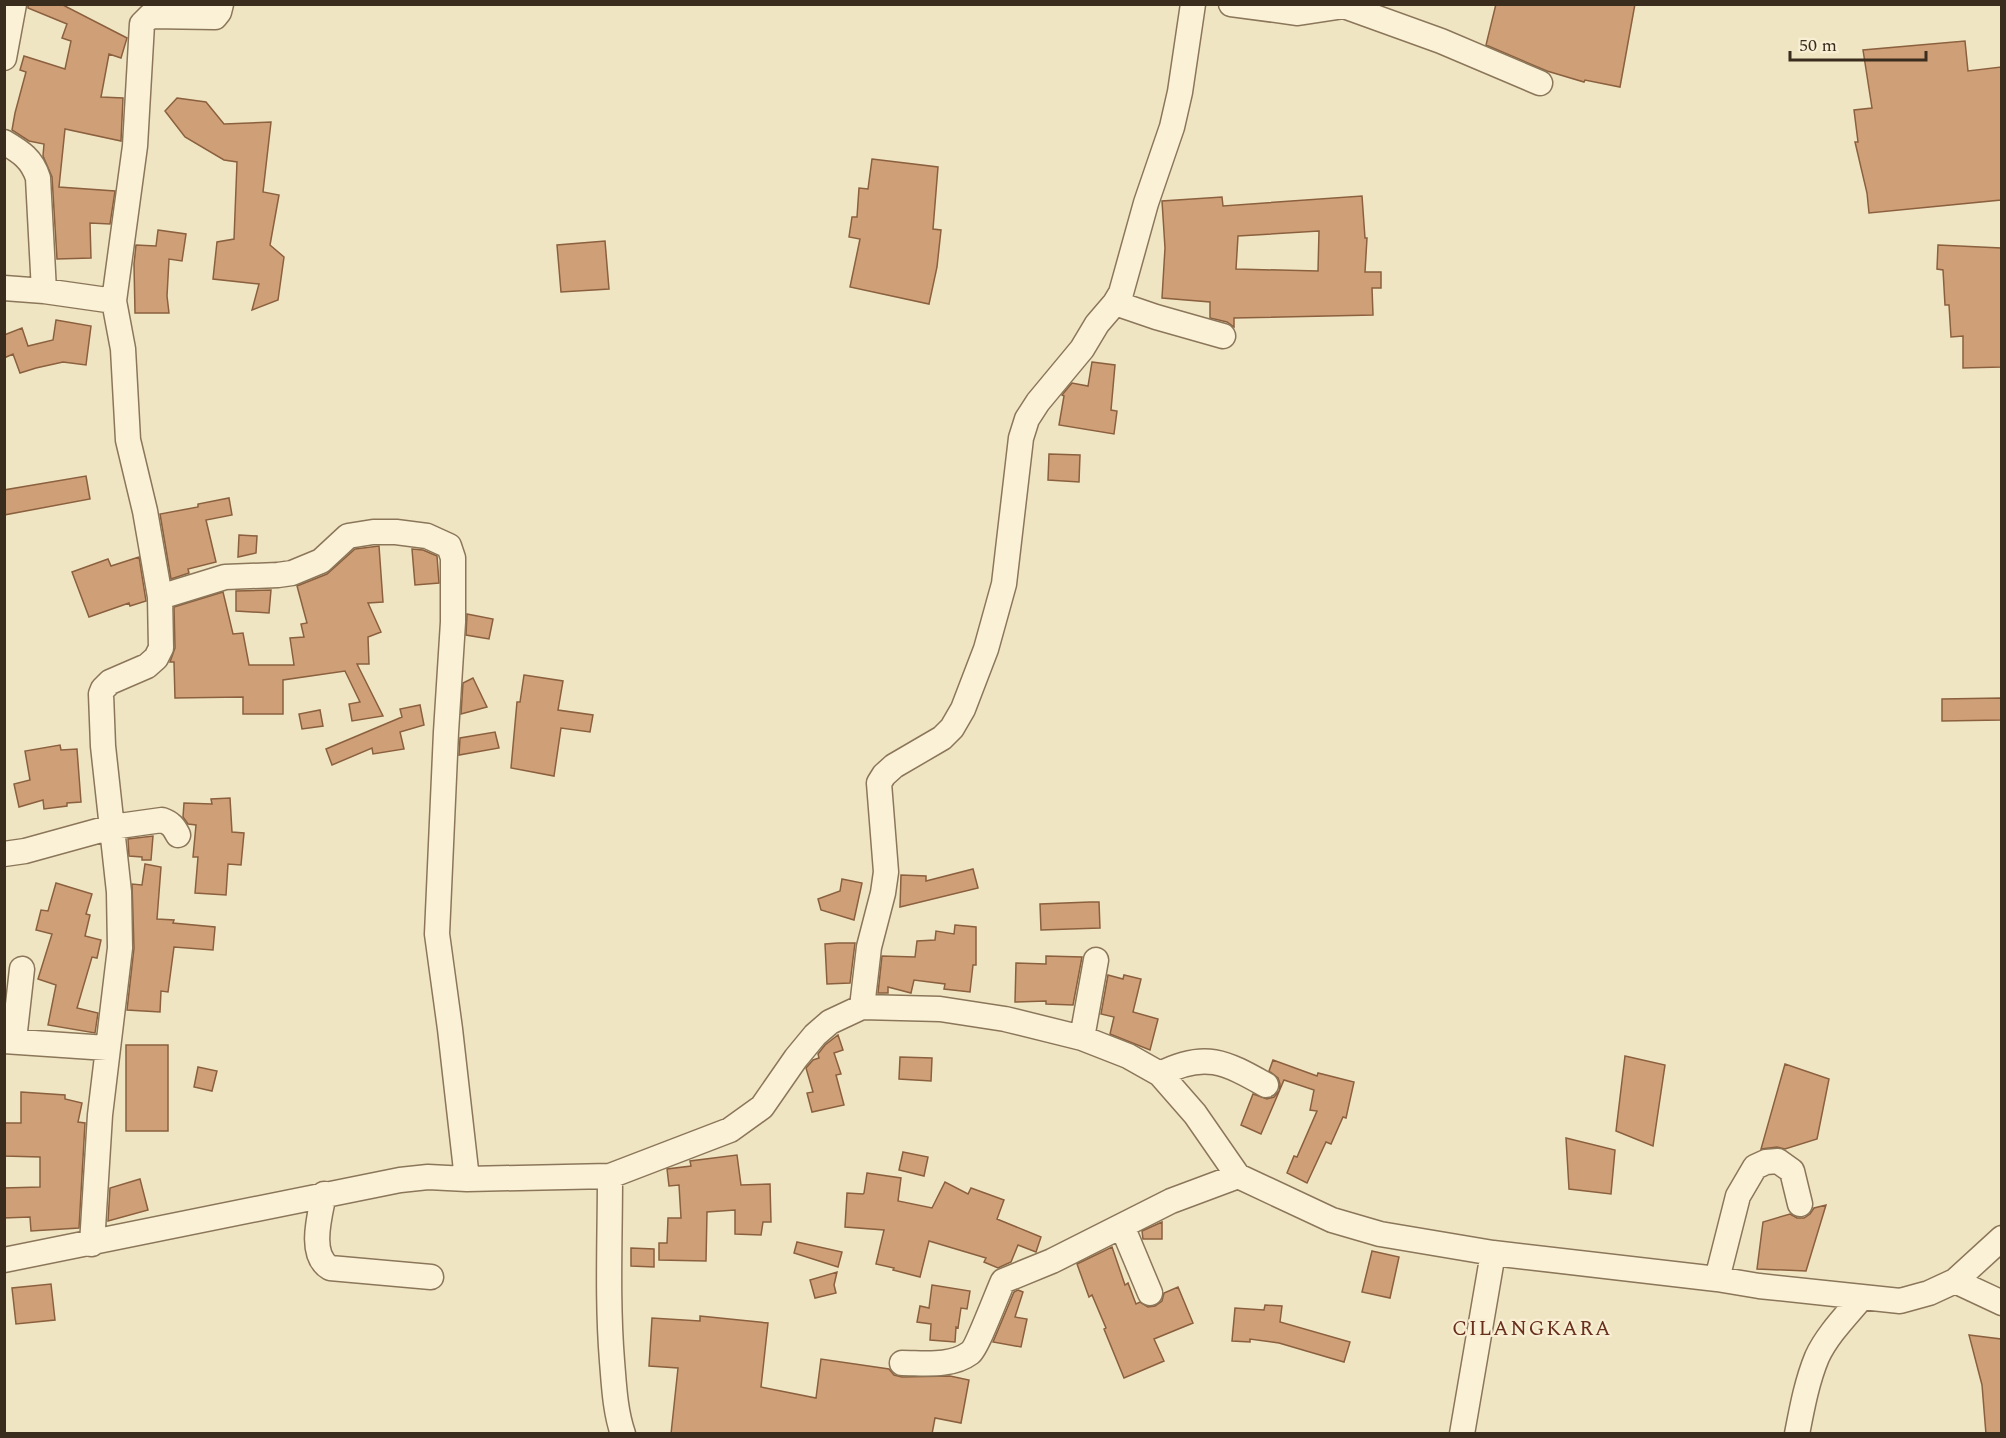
<svg xmlns="http://www.w3.org/2000/svg" width="2006" height="1438" viewBox="0 0 2006 1438" font-family="Spectral,serif">
  <rect width="100%" height="100%" fill="#f0e5c3"/>
  <path fill="#cfa078" stroke="#8b603e" stroke-width="1.5" fill-rule="evenodd" d="M 28,4 L 61,4 L 127,38 L 121,58 L 109,54 L 101,97 L 123,98 L 121,141 L 65,129 L 59,187 L 115,191 L 110,224 L 90,223 L 91,258 L 57,259 L 52,177 L 43,156 L 44,144 L 29,141 L 12,130 L 15,113 L 26,72 L 20,70 L 24,56 L 65,69 L 71,41 L 62,38 L 67,24 L 28,8 Z
    M 1496,4 L 1635,4 L 1620,87 L 1585,80 L 1584,82 L 1547,71 L 1486,45 Z
    M 1965,41 L 1968,71 L 2001,67 L 2001,200 L 1869,213 L 1867,193 L 1855,142 L 1858,142 L 1854,110 L 1872,108 L 1863,50 Z
    M 177,98 L 206,102 L 224,124 L 271,122 L 263,192 L 279,195 L 270,245 L 284,257 L 278,300 L 252,310 L 259,284 L 213,279 L 217,242 L 234,239 L 237,162 L 224,160 L 185,137 L 165,111 Z
    M 872,159 L 938,167 L 933,229 L 941,230 L 937,267 L 929,304 L 850,287 L 860,239 L 849,237 L 852,217 L 857,217 L 859,188 L 868,189 Z
    M 1362,196 L 1365,238 L 1367,238 L 1365,272 L 1381,272 L 1381,288 L 1372,288 L 1373,315 L 1234,318 L 1234,327 L 1227,322 L 1210,318 L 1210,302 L 1162,298 L 1165,248 L 1162,201 L 1222,197 L 1223,206 ZM 1319,231 L 1318,271 L 1236,269 L 1238,236 Z
    M 158,230 L 186,234 L 182,261 L 169,259 L 167,296 L 169,313 L 135,313 L 134,264 L 136,245 L 156,246 Z
    M 605,241 L 609,289 L 561,292 L 557,245 Z
    M 1938,245 L 2001,248 L 2001,367 L 1963,368 L 1963,336 L 1951,337 L 1949,305 L 1945,305 L 1943,270 L 1937,269 Z
    M 56,320 L 91,326 L 86,365 L 63,362 L 36,368 L 20,373 L 13,354 L 4,358 L 4,335 L 22,328 L 28,346 L 53,340 Z
    M 1092,362 L 1115,365 L 1111,410 L 1117,411 L 1114,434 L 1059,425 L 1064,396 L 1062,395 L 1072,383 L 1088,386 Z
    M 1049,454 L 1080,455 L 1079,482 L 1048,480 Z
    M 86,476 L 90,499 L 4,515 L 4,490 Z
    M 229,498 L 232,515 L 206,520 L 216,562 L 188,569 L 189,573 L 171,579 L 160,514 L 198,507 L 198,504 Z
    M 239,535 L 257,536 L 256,553 L 238,557 Z
    M 379,546 L 383,602 L 368,603 L 381,632 L 368,637 L 369,664 L 357,664 L 383,716 L 352,721 L 349,704 L 360,702 L 345,671 L 283,680 L 283,714 L 243,714 L 243,697 L 175,698 L 174,662 L 170,662 L 175,648 L 174,607 L 223,592 L 233,634 L 243,633 L 249,665 L 294,665 L 290,638 L 304,637 L 301,624 L 307,623 L 297,586 L 327,574 L 355,549 Z
    M 412,549 L 423,550 L 437,556 L 439,583 L 415,585 Z
    M 139,557 L 146,601 L 130,606 L 129,603 L 89,617 L 72,572 L 108,559 L 111,566 Z
    M 271,590 L 269,613 L 236,611 L 236,591 Z
    M 467,614 L 493,619 L 489,639 L 466,635 Z
    M 524,675 L 563,681 L 558,710 L 593,715 L 590,732 L 561,728 L 554,776 L 511,768 L 517,702 L 520,702 Z
    M 473,678 L 487,707 L 461,714 L 463,683 Z
    M 2001,698 L 2001,720 L 1942,721 L 1942,699 Z
    M 420,705 L 424,725 L 400,732 L 404,749 L 373,754 L 372,748 L 332,765 L 326,749 L 402,717 L 400,709 Z
    M 320,710 L 323,726 L 302,729 L 299,714 Z
    M 495,732 L 499,748 L 459,755 L 460,738 Z
    M 60,745 L 61,750 L 77,749 L 81,802 L 67,803 L 67,806 L 44,809 L 43,800 L 19,807 L 14,784 L 30,780 L 25,751 Z
    M 230,798 L 232,832 L 244,833 L 241,865 L 228,864 L 226,895 L 195,893 L 198,857 L 193,857 L 196,825 L 188,824 L 183,817 L 184,803 L 212,804 L 211,799 Z
    M 153,836 L 151,860 L 142,860 L 142,857 L 129,856 L 128,839 Z
    M 145,864 L 161,867 L 157,919 L 174,920 L 173,923 L 215,927 L 213,950 L 174,947 L 168,992 L 161,991 L 160,1012 L 127,1010 L 134,948 L 132,884 L 142,885 Z
    M 973,869 L 978,888 L 900,907 L 901,875 L 926,876 L 926,881 Z
    M 842,879 L 862,883 L 854,920 L 821,910 L 818,899 L 840,891 Z
    M 56,883 L 92,894 L 86,914 L 90,915 L 85,936 L 101,940 L 97,958 L 92,957 L 77,1008 L 98,1013 L 95,1033 L 48,1025 L 56,985 L 38,979 L 52,934 L 36,930 L 41,910 L 48,911 Z
    M 1090,902 L 1099,902 L 1100,928 L 1041,930 L 1040,904 Z
    M 955,925 L 976,927 L 976,965 L 973,965 L 970,992 L 944,989 L 945,984 L 914,980 L 911,993 L 888,987 L 888,993 L 878,993 L 882,956 L 915,957 L 917,941 L 935,940 L 936,931 L 954,934 Z
    M 838,943 L 855,943 L 850,983 L 827,984 L 825,944 Z
    M 1046,956 L 1082,957 L 1073,1005 L 1046,1004 L 1046,1001 L 1015,1002 L 1016,963 L 1046,964 Z
    M 1108,975 L 1123,979 L 1124,975 L 1141,979 L 1133,1012 L 1158,1019 L 1150,1050 L 1110,1034 L 1114,1017 L 1101,1014 Z
    M 838,1035 L 843,1050 L 834,1053 L 841,1074 L 836,1075 L 844,1105 L 812,1112 L 807,1093 L 813,1092 L 806,1068 L 813,1060 L 819,1058 L 818,1054 L 825,1045 Z
    M 126,1045 L 168,1045 L 168,1131 L 126,1131 Z
    M 1625,1056 L 1665,1065 L 1653,1146 L 1616,1131 Z
    M 900,1057 L 932,1058 L 931,1081 L 899,1079 Z
    M 1273,1060 L 1317,1076 L 1318,1073 L 1354,1082 L 1346,1118 L 1343,1117 L 1331,1144 L 1326,1142 L 1307,1183 L 1287,1173 L 1294,1156 L 1297,1157 L 1317,1111 L 1310,1110 L 1314,1090 L 1284,1080 L 1261,1134 L 1241,1125 L 1253,1094 L 1267,1099 L 1274,1097 L 1279,1091 L 1280,1084 L 1278,1078 L 1269,1071 Z
    M 1785,1064 L 1829,1079 L 1817,1139 L 1785,1149 L 1777,1147 L 1761,1149 Z
    M 198,1067 L 217,1071 L 212,1091 L 194,1087 Z
    M 21,1092 L 65,1095 L 65,1099 L 82,1103 L 78,1122 L 85,1123 L 79,1228 L 31,1231 L 30,1217 L 4,1218 L 4,1188 L 40,1187 L 40,1157 L 4,1156 L 4,1123 L 21,1123 Z
    M 1566,1138 L 1615,1150 L 1611,1194 L 1569,1189 Z
    M 903,1152 L 928,1157 L 924,1176 L 899,1170 Z
    M 737,1155 L 741,1185 L 770,1184 L 771,1222 L 763,1222 L 761,1235 L 735,1234 L 735,1210 L 707,1212 L 706,1261 L 659,1260 L 659,1243 L 667,1243 L 668,1218 L 681,1218 L 679,1185 L 669,1186 L 667,1169 L 691,1166 L 690,1161 Z
    M 867,1173 L 901,1178 L 898,1201 L 932,1208 L 945,1182 L 968,1194 L 971,1188 L 1004,1200 L 997,1219 L 1041,1237 L 1036,1252 L 1018,1245 L 1011,1262 L 998,1268 L 984,1262 L 986,1258 L 929,1241 L 920,1277 L 893,1270 L 894,1268 L 876,1264 L 884,1230 L 845,1227 L 847,1193 L 863,1194 L 864,1193 Z
    M 140,1179 L 148,1210 L 108,1221 L 110,1188 Z
    M 1826,1205 L 1806,1271 L 1757,1269 L 1763,1222 L 1790,1214 L 1797,1218 L 1804,1218 L 1810,1214 L 1814,1208 Z
    M 1162,1222 L 1162,1239 L 1143,1239 L 1142,1231 Z
    M 797,1242 L 842,1252 L 838,1267 L 794,1253 Z
    M 1112,1247 L 1125,1285 L 1128,1283 L 1136,1304 L 1140,1302 L 1148,1307 L 1155,1306 L 1162,1301 L 1164,1293 L 1178,1287 L 1193,1323 L 1154,1339 L 1164,1361 L 1124,1378 L 1104,1329 L 1106,1328 L 1092,1295 L 1089,1297 L 1077,1264 Z
    M 631,1248 L 654,1249 L 654,1267 L 631,1266 Z
    M 1372,1251 L 1399,1257 L 1390,1298 L 1362,1292 Z
    M 837,1272 L 834,1285 L 836,1293 L 815,1298 L 810,1280 Z
    M 51,1284 L 55,1320 L 16,1324 L 12,1288 Z
    M 932,1285 L 970,1291 L 967,1309 L 961,1308 L 958,1328 L 956,1327 L 955,1342 L 930,1340 L 931,1324 L 917,1322 L 920,1306 L 929,1308 Z
    M 1018,1290 L 1023,1292 L 1015,1317 L 1027,1319 L 1021,1347 L 993,1342 L 1014,1292 Z
    M 1265,1305 L 1282,1306 L 1280,1322 L 1350,1342 L 1344,1362 L 1279,1343 L 1250,1339 L 1250,1342 L 1232,1341 L 1235,1308 L 1264,1310 Z
    M 700,1316 L 768,1323 L 761,1387 L 816,1398 L 821,1359 L 889,1369 L 894,1375 L 902,1377 L 950,1376 L 969,1380 L 961,1423 L 935,1418 L 932,1434 L 671,1434 L 678,1368 L 649,1366 L 652,1318 L 700,1321 Z
    M 1969,1335 L 2001,1339 L 2001,1434 L 1986,1434 L 1982,1385 Z"/>
  <g fill="none" stroke-linecap="round" stroke-linejoin="round">
    <g stroke="#8b7659" stroke-width="27">
      <path id="minor" d="M 1231,4 L 1298,13 L 1344,6 L 1441,41 L 1540,83
        M 4,58 L 14,4
        M 4,142 C 21,152 32,159 38,178 L 44,291
        M 4,288 L 44,291 L 114,301 L 123,349 L 128,440 L 145,511 L 160,597 L 161,648 L 156,658 L 147,666 L 110,682 L 103,689 L 101,694 L 103,746 L 119,892 L 120,948 L 100,1115 L 92,1244
        M 114,301 L 135,146 L 142,24 L 150,16 L 215,17 L 219,12 L 221,4
        M 1115,303 L 1156,317 L 1223,336
        M 160,597 L 225,577 L 278,575 L 292,573 L 321,561 L 348,536 L 373,532 L 396,532 L 427,536 L 449,546 L 453,558 L 453,622 L 446,732 L 437,934 L 450,1029 L 467,1179
        M 4,854 L 25,851 L 112,827 L 162,820 C 171,823 174,827 178,835
        M 862,1007 L 869,947 L 883,893 L 886,872 L 879,783 L 884,775 L 894,766 L 942,738 L 952,728 L 963,709 L 986,649 L 1004,584 L 1021,438 L 1027,419 L 1038,402 L 1082,349 L 1097,324 L 1115,303 L 1121,293 L 1146,203 L 1172,127 L 1180,92 L 1193,4
        M 1082,1038 L 1096,960
        M 14,1040 L 22,969
        M 4,1041 L 107,1048
        M 1160,1074 C 1205,1051 1225,1062 1266,1085
        M 610,1176 C 610,1238 607,1299 612,1361 C 614,1385 615,1411 623,1434
        M 324,1194 C 320,1215 308,1255 330,1268 L 431,1277
        M 1122,1226 L 1150,1293
        M 4,1260 L 400,1180 L 428,1177 L 467,1179 L 610,1176 L 730,1130 L 762,1107 L 796,1058 L 815,1035 L 830,1022 L 862,1007 L 940,1009 L 1005,1019 L 1082,1038 L 1128,1056 L 1160,1074 L 1195,1114 L 1238,1176 L 1332,1220 L 1380,1234 L 1493,1253 L 1717,1279 L 1759,1286 L 1900,1301 L 1929,1293 L 1955,1281 L 2002,1238
        M 1717,1279 L 1738,1196 L 1755,1167 L 1766,1162 L 1778,1161 L 1792,1171 L 1800,1204
        M 1955,1281 L 2002,1303
        M 902,1363 C 924,1363 951,1367 970,1353 C 977,1348 997,1294 1003,1281 L 1052,1261 L 1171,1201 L 1238,1176
        M 1462,1434 L 1493,1253
        M 1797,1434 C 1802,1408 1807,1381 1817,1357 C 1827,1335 1847,1315 1862,1297"/>
    </g>
    <use href="#minor" stroke="#faf1d7" stroke-width="24"/>
  </g>
  <g text-anchor="middle" dominant-baseline="central" stroke-width="4.5" stroke-linejoin="round" paint-order="stroke">
    <g font-size="21" letter-spacing="1.5" fill="#682f1b" stroke="#f7eed3">
      <text x="1532" y="1329">CILANGKARA</text>
    </g>
  </g>
  <rect width="2006" height="1438" fill="none" stroke="#3a2d1e" stroke-width="12"/>
  <path d="M1790 51v9h136v-9" fill="none" stroke="#3a2d1e" stroke-width="3"/>
  <text x="1799" y="51" font-size="18" fill="#3a2d1e" stroke="#f7eed3" stroke-width="4.5" paint-order="stroke">50 m</text>
</svg>
